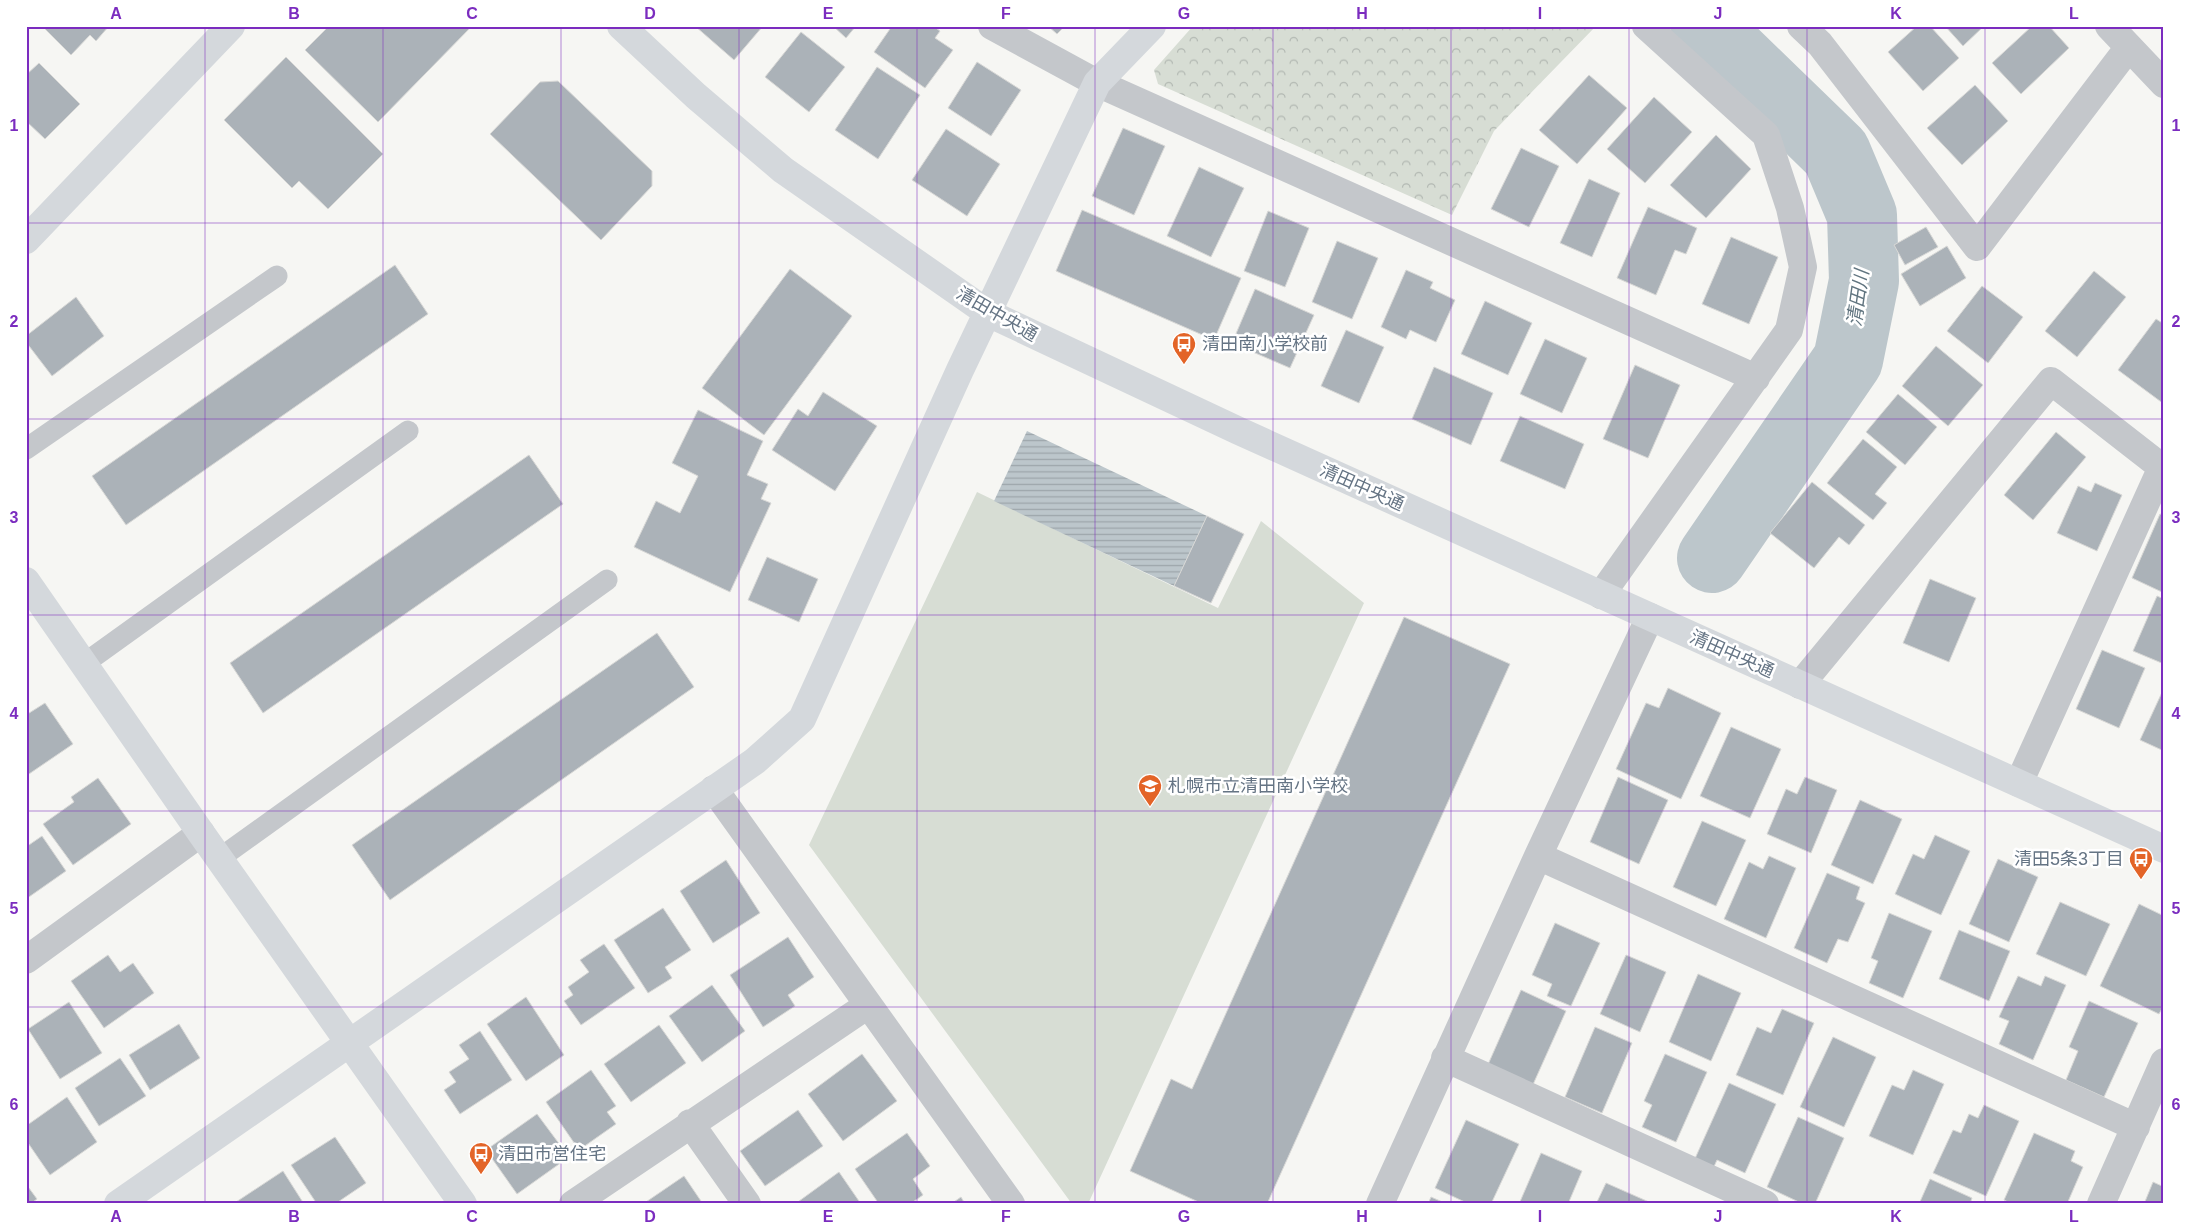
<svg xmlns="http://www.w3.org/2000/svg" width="2190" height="1230" viewBox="0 0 2190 1230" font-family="Helvetica,'Noto Sans JP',sans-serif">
  <defs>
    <pattern id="forest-crowns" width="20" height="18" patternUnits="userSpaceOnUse" patternTransform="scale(1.25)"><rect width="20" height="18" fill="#d7ddd4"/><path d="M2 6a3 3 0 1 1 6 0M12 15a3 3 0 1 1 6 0" fill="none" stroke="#b2b8b2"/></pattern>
    <pattern id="water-rules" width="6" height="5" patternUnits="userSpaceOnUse" patternTransform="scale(1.25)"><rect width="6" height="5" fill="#bcc6cb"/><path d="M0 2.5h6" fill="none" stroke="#9ca5aa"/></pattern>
  </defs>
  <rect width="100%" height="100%" fill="#f6f6f3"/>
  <path fill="url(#forest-crowns)" d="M 1193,26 L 1596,26 L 1494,131 L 1452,215 L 1158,84 L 1154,70 Z"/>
  <path fill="#d7ddd4" d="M 977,492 L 1218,608 L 1261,521 L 1364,603 L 1088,1204 L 1072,1204 L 809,845 Z"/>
  <path fill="url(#water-rules)" d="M 1027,431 L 1207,516 L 1174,586 L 994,501 Z"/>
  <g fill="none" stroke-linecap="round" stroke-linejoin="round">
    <path stroke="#bcc6cb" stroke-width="70" d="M 1705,26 L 1836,153 L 1862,215 L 1864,281 L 1848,360 L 1712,558"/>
  </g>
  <path fill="#abb2b8" stroke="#d8d8d6" d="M 42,26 L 109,26 L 96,41 L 90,35 L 71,55 Z
    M 329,26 L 472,26 L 378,122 L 305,50 Z
    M 695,26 L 763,26 L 734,60 Z
    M 833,26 L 856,26 L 846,38 Z
    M 892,26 L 933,26 L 940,31 L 935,38 L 953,50 L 925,88 L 874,52 Z
    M 1048,26 L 1065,26 L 1057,34 Z
    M 1917,26 L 1930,26 L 1959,58 L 1923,91 L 1888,52 Z
    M 1945,26 L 1984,26 L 1963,46 Z
    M 2032,26 L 2049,26 L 2069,48 L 2021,94 L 1992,63 Z
    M 801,32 L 845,67 L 809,112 L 765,77 Z
    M 286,57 L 383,154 L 328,209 L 299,181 L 292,188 L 224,120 Z
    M 977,62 L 1021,90 L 991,136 L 948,108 Z
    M 39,63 L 80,104 L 45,139 L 26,121 L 26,75 Z
    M 877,67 L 920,95 L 878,159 L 835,130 Z
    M 1589,75 L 1627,108 L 1577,164 L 1539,130 Z
    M 558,81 L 652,171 L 652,186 L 601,240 L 490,134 L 540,82 Z
    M 1975,85 L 2008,121 L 1962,165 L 1927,128 Z
    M 1654,97 L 1692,132 L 1645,183 L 1607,149 Z
    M 1123,128 L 1165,146 L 1134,215 L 1092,196 Z
    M 946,129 L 1000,164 L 967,216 L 912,180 Z
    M 1716,135 L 1751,169 L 1706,218 L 1670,185 Z
    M 1521,148 L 1559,166 L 1529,227 L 1491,209 Z
    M 1199,167 L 1244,188 L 1211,257 L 1167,236 Z
    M 1589,179 L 1620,193 L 1592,257 L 1560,243 Z
    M 1648,207 L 1697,228 L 1686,254 L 1675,250 L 1656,295 L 1617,278 Z
    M 1082,210 L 1241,278 L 1214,340 L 1056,271 Z
    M 1268,211 L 1309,228 L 1285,287 L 1244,271 Z
    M 1926,227 L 1938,247 L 1905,265 L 1894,245 Z
    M 1731,237 L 1778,257 L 1749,324 L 1702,304 Z
    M 1337,241 L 1378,258 L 1352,319 L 1312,302 Z
    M 1947,246 L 1966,278 L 1920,306 L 1901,274 Z
    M 395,265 L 428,314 L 126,525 L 92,476 Z
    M 790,269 L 852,316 L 764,435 L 702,388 Z
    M 1406,270 L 1433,282 L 1430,288 L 1455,300 L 1436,342 L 1410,330 L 1406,339 L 1381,327 Z
    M 2094,271 L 2126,297 L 2077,357 L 2045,331 Z
    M 1982,286 L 2023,317 L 1988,363 L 1947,331 Z
    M 1255,289 L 1314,315 L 1290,368 L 1232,343 Z
    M 76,297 L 104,336 L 52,376 L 26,342 L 26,336 Z
    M 1485,301 L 1532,323 L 1508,375 L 1461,354 Z
    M 2156,319 L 2164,324 L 2164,404 L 2118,370 Z
    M 1346,330 L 1384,347 L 1359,403 L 1321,386 Z
    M 1545,339 L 1587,358 L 1562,413 L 1520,394 Z
    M 1936,346 L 1983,385 L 1948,426 L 1902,386 Z
    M 1635,365 L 1680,385 L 1648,458 L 1603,439 Z
    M 1434,367 L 1493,393 L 1471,445 L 1412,419 Z
    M 823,392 L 877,426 L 835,491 L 772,450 L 798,409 L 808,416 Z
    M 1898,394 L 1937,427 L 1905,465 L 1866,432 Z
    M 698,410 L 763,441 L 747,475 L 768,484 L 761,499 L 771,503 L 730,592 L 634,547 L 656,501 L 680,513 L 698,476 L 672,463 Z
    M 1520,416 L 1584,444 L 1565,489 L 1500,461 Z
    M 2056,432 L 2086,457 L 2033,520 L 2004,495 Z
    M 1863,439 L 1897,467 L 1875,494 L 1887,503 L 1873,520 L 1827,483 Z
    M 529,455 L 563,504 L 263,713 L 230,663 Z
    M 1812,482 L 1865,525 L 1849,545 L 1839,537 L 1814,568 L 1770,533 Z
    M 2095,483 L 2122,495 L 2097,551 L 2057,533 L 2078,486 L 2091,492 Z
    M 2160,514 L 2164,515 L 2164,593 L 2132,578 Z
    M 1207,516 L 1244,534 L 1211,603 L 1174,586 Z
    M 767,557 L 818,579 L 799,622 L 748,600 Z
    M 1930,579 L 1976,598 L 1949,662 L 1903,643 Z
    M 2157,596 L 2164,599 L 2164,664 L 2133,651 Z
    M 1404,617 L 1510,664 L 1267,1204 L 1203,1204 L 1130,1171 L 1171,1079 L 1192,1089 Z
    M 657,633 L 694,687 L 390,900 L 352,845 Z
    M 2102,650 L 2145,668 L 2119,728 L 2076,709 Z
    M 1668,688 L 1721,713 L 1681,799 L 1616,769 L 1646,703 L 1659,708 Z
    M 2164,688 L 2164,751 L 2140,740 Z
    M 45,703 L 73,744 L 26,776 L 26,715 Z
    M 1731,727 L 1781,749 L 1750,818 L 1700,796 Z
    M 1618,777 L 1668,800 L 1639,864 L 1590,842 Z
    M 1805,777 L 1837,790 L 1811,853 L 1767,834 L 1786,789 L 1797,794 Z
    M 98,778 L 131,824 L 73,865 L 43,824 L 74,802 L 71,797 Z
    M 1860,800 L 1902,819 L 1873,884 L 1831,865 Z
    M 1702,821 L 1746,840 L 1716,906 L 1673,887 Z
    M 1935,835 L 1970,851 L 1941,915 L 1895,894 L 1913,854 L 1924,859 Z
    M 42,836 L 66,871 L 26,899 L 26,847 Z
    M 1769,856 L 1796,868 L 1766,938 L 1724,919 L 1749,862 L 1763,869 Z
    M 1998,859 L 2038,877 L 2009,942 L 1969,924 Z
    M 726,860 L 760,913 L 713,943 L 680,891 Z
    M 1827,873 L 1860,887 L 1856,899 L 1865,903 L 1848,942 L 1838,939 L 1827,963 L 1794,948 Z
    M 2060,902 L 2110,924 L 2086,976 L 2036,954 Z
    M 2139,904 L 2164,916 L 2164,1005 L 2159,1014 L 2100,986 Z
    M 663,908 L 691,950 L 665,967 L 672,978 L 648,993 L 614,940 Z
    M 1889,913 L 1932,931 L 1903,998 L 1869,983 L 1878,961 L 1871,958 Z
    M 1555,923 L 1600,943 L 1571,1006 L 1547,996 L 1552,984 L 1532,975 Z
    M 1959,930 L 2010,951 L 1989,1001 L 1939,979 Z
    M 788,937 L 814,977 L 788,995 L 795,1006 L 763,1027 L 730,975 Z
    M 604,944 L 635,988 L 581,1025 L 564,1001 L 573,995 L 568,987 L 589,972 L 580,960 Z
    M 108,955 L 120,972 L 133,963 L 154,993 L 104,1028 L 71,981 Z
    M 1626,955 L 1666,972 L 1640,1032 L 1600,1014 Z
    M 1698,974 L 1741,993 L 1711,1061 L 1669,1042 Z
    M 2018,976 L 2041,986 L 2045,976 L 2066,985 L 2033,1060 L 1999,1044 L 2009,1021 L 1999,1017 Z
    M 712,985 L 745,1031 L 702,1062 L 669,1016 Z
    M 1521,990 L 1566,1011 L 1531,1089 L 1486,1069 Z
    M 526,997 L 564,1055 L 526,1081 L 487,1024 Z
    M 2089,1001 L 2138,1023 L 2104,1097 L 2066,1080 L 2078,1051 L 2069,1047 Z
    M 69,1002 L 102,1053 L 60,1079 L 28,1029 Z
    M 1782,1009 L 1814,1023 L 1783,1095 L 1736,1075 L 1757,1027 L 1771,1033 Z
    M 179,1024 L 200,1058 L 150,1090 L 129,1055 Z
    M 659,1025 L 686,1063 L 631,1102 L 604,1064 Z
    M 1595,1027 L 1632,1043 L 1602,1113 L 1565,1097 Z
    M 480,1031 L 512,1080 L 460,1114 L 444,1090 L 456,1082 L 449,1072 L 469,1059 L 459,1045 Z
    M 1833,1037 L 1876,1057 L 1844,1127 L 1800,1107 Z
    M 862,1054 L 897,1101 L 843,1141 L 808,1094 Z
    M 1665,1054 L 1707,1072 L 1676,1142 L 1642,1127 L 1652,1105 L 1644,1101 Z
    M 120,1058 L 146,1096 L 99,1126 L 75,1088 Z
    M 591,1070 L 616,1106 L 607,1112 L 616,1124 L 579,1150 L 546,1102 Z
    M 1913,1070 L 1944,1084 L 1913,1155 L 1869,1136 L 1892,1085 L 1904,1090 Z
    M 1729,1083 L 1776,1104 L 1745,1173 L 1717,1160 L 1712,1171 L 1693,1163 Z
    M 67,1097 L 97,1142 L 50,1175 L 26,1140 L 26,1126 Z
    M 1984,1105 L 2019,1121 L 1986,1196 L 1933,1173 L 1953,1130 L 1961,1133 L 1969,1114 L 1978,1118 Z
    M 798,1110 L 823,1146 L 765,1186 L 740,1151 Z
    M 537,1114 L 569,1157 L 517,1194 L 486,1150 Z
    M 1798,1117 L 1844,1138 L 1815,1204 L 1803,1204 L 1767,1187 Z
    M 1466,1120 L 1519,1144 L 1491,1204 L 1469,1204 L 1435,1188 Z
    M 907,1133 L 930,1166 L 913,1179 L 923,1195 L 910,1204 L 879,1204 L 855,1169 Z
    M 2034,1133 L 2075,1151 L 2071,1161 L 2083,1167 L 2067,1204 L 2012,1204 L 2004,1200 Z
    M 335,1137 L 366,1183 L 335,1204 L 317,1204 L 291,1165 Z
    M 1541,1153 L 1582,1171 L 1568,1204 L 1519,1204 Z
    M 283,1171 L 304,1204 L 233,1204 Z
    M 839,1172 L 861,1204 L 795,1204 Z
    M 684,1176 L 703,1204 L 643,1204 Z
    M 1930,1179 L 1972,1198 L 1970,1204 L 1919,1204 Z
    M 2153,1182 L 2164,1187 L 2164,1204 L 2144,1204 Z
    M 1606,1183 L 1649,1202 L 1649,1204 L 1596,1204 Z
    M 26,1184 L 37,1199 L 30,1204 L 26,1204 Z
    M 961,1197 L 965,1204 L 951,1204 Z
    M 1431,1197 L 1447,1204 L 1428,1204 Z"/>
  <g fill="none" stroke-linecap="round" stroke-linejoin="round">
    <path stroke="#c4c7cb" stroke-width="21" d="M 26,449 L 277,276
      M 85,663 L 408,431
      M 220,858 L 607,580"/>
    <path stroke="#c4c7cb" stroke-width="28" d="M 992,26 L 1097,83 L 1756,378
      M 1801,26 L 1820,44 L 1977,247 L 2129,47
      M 2109,26 L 2164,84
      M 1601,595 L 1789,330 L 1803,267 L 1790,208 L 1766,135 L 1646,26
      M 1800,685 L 2051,381 L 2164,469
      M 2019,783 L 2162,467
      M 714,789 L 1011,1204
      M 1538,856 L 2136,1127
      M 26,960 L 201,833
      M 1445,1058 L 1765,1204
      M 690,1123 L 747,1204
      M 573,1204 L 868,1005
      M 1380,1204 L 1538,856 L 1650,617
      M 2101,1204 L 2164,1062"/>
    <path stroke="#d4d8dc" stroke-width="28" d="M 621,26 L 696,96 L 783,170 L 988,313 L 1239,431 L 2164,849
      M 26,240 L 231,26
      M 26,581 L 201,833 L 463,1204
      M 118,1204 L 755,761 L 802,719 L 960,370 L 1097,83 L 1152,26"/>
  </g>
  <path fill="none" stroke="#7b2cbf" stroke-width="1" stroke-opacity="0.55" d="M 205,26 L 205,1204M 383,26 L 383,1204M 561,26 L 561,1204M 739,26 L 739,1204M 917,26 L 917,1204M 1095,26 L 1095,1204M 1273,26 L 1273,1204M 1451,26 L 1451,1204M 1629,26 L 1629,1204M 1807,26 L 1807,1204M 1985,26 L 1985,1204M 26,223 L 2164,223M 26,419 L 2164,419M 26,615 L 2164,615M 26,811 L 2164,811M 26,1007 L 2164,1007"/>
  <defs>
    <g id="bus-pin" transform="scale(1.25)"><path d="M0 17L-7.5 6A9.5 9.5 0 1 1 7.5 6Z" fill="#e36427" stroke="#fff"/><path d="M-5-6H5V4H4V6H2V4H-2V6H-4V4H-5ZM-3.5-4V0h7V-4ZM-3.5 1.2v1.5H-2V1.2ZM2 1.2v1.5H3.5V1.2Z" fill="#fff"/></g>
    <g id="school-pin" transform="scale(1.25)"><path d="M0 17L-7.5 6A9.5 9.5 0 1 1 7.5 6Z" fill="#e36427" stroke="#fff"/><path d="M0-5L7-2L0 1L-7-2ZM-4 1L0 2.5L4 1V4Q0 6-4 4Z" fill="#fff"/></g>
  </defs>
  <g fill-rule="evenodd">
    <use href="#bus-pin" x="1184" y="344"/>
    <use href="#school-pin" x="1150" y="786"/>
    <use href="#bus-pin" x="2141" y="859"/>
    <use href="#bus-pin" x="481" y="1154"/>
  </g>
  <g text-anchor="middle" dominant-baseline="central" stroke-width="5" stroke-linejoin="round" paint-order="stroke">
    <g font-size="18" fill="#657484" stroke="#fff">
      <text transform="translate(997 314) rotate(30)">清田中央通</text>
      <text transform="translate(1362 487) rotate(24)">清田中央通</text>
      <text transform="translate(1732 654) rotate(24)">清田中央通</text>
    </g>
    <g font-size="18" fill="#657484" stroke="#fff" text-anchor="start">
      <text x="1202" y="344">清田南小学校前</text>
      <text x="1168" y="786">札幌市立清田南小学校</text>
      <text x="2124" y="859" text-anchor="end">清田5条3丁目</text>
      <text x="498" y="1154">清田市営住宅</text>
    </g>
    <g font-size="19" font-style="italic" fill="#617580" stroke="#fff">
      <text transform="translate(1858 298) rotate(-82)">清田川</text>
    </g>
  </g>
  <rect width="2190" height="1230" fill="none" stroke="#ffffff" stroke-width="55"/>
  <rect x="28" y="28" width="2134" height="1174" fill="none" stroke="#7b2cbf" stroke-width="2"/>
  <g font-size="16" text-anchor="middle" font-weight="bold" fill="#7b2cbf">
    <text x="116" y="19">A</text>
    <text x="294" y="19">B</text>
    <text x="472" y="19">C</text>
    <text x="650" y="19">D</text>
    <text x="828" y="19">E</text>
    <text x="1006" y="19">F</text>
    <text x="1184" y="19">G</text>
    <text x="1362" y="19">H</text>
    <text x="1540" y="19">I</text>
    <text x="1718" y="19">J</text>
    <text x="1896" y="19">K</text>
    <text x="2074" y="19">L</text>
    <text x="14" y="131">1</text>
    <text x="2176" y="131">1</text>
    <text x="14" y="327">2</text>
    <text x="2176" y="327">2</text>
    <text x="14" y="523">3</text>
    <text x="2176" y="523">3</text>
    <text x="14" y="719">4</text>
    <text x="2176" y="719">4</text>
    <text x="14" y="914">5</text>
    <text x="2176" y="914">5</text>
    <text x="14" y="1110">6</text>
    <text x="2176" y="1110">6</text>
    <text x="116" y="1222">A</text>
    <text x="294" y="1222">B</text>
    <text x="472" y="1222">C</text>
    <text x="650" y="1222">D</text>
    <text x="828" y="1222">E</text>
    <text x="1006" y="1222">F</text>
    <text x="1184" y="1222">G</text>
    <text x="1362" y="1222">H</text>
    <text x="1540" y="1222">I</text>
    <text x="1718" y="1222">J</text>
    <text x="1896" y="1222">K</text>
    <text x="2074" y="1222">L</text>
  </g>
</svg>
